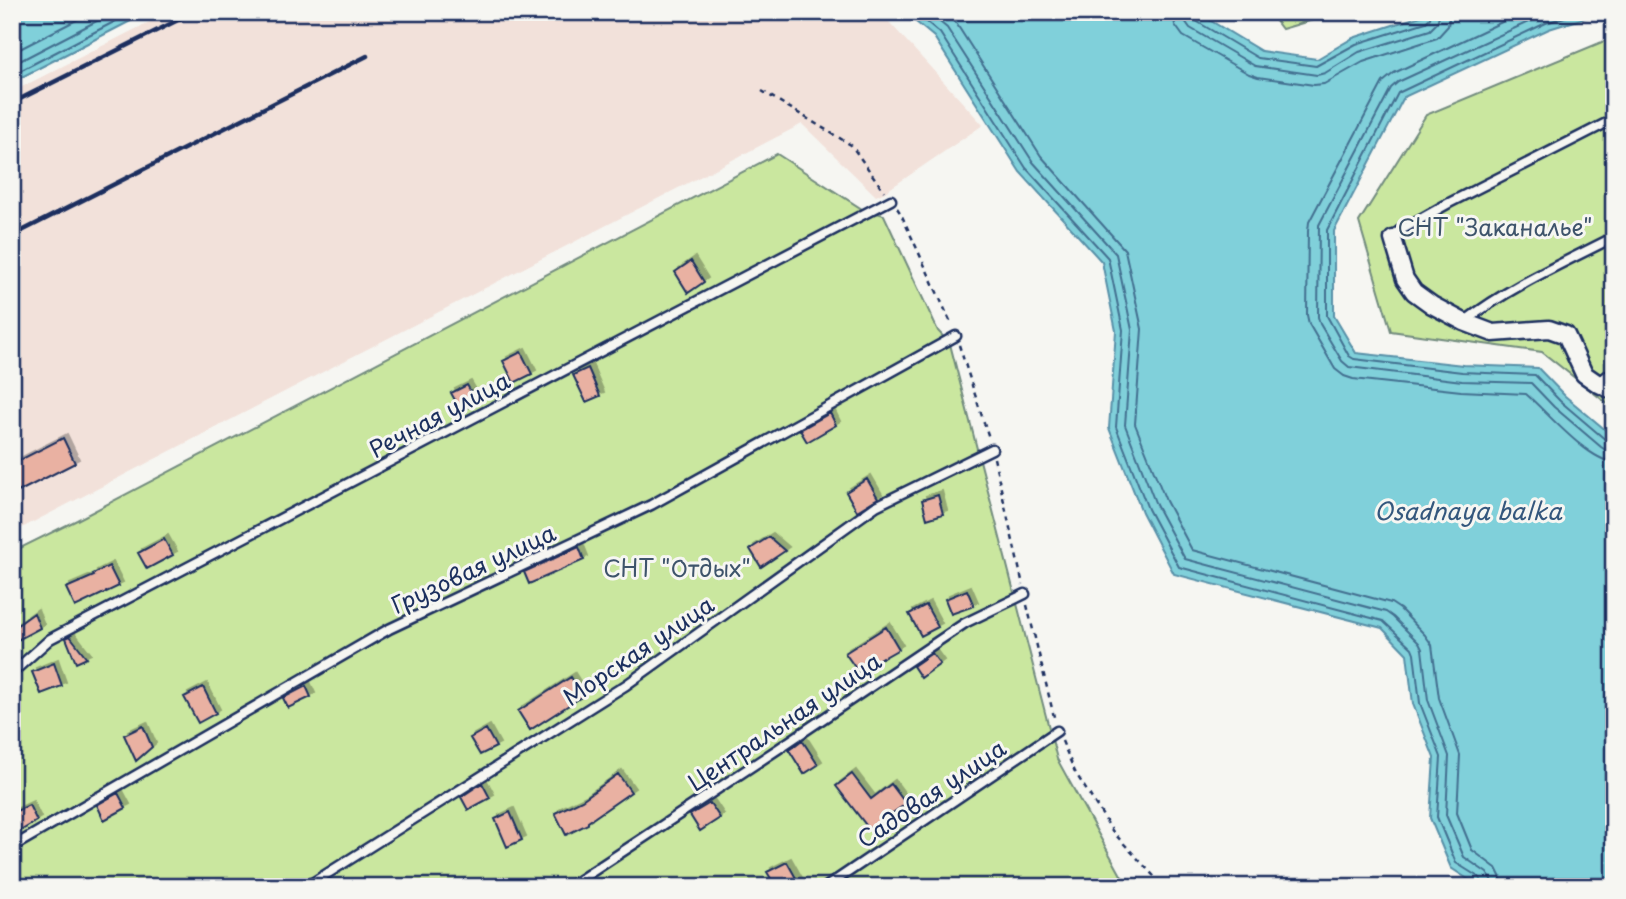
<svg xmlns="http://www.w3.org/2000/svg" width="1626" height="899" viewBox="0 0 1626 899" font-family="'Playpen Sans',sans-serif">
  <defs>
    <filter id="shadow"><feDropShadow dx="4" dy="-4" stdDeviation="0" flood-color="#0004"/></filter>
  </defs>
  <rect width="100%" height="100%" fill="#f6f6f2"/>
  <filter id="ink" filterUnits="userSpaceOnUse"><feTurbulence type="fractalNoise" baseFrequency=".0143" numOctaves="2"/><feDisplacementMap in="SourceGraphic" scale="14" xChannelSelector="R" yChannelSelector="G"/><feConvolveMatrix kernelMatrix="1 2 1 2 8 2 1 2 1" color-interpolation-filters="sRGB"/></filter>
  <g filter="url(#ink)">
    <path fill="#f2e1da" d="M 169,12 L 880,12 L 983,125 L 885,192 L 876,196 L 802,124 L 12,533 L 12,92 Z"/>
    <path fill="#cae79f" stroke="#728b7e" stroke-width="2" d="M 1269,12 L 1340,12 L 1282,29 Z
      M 1614,37 L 1614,409 L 1542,352 L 1391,331 L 1359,222 L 1426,115 Z
      M 777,154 L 862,209 L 884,215 L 938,331 L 950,344 L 1057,759 L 1122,877 L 1108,887 L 12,887 L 12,552 L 77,520 Z"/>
    <path fill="#80d0da" stroke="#5890a8" stroke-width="2" d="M 12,12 L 148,12 L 12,82 Z
      M 904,12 L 1196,12 L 1261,51 L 1317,59 L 1353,38 L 1433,12 L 1604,12 L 1549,29 L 1404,97 L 1334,231 L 1334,316 L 1356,353 L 1463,365 L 1538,368 L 1565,396 L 1614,437 L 1614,887 L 1480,887 L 1451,868 L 1430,818 L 1434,758 L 1413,704 L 1407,654 L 1382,628 L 1174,574 L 1142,512 L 1109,428 L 1116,331 L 1102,262 L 1020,172 L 934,37 Z"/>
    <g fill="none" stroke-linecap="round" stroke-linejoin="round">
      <path stroke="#436f90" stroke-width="2" d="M 915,12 L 940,33 L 1026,168 L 1108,258 L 1123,330 L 1116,427 L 1148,509 L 1179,567 L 1383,621 L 1412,648 L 1414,653 L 1420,703 L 1441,757 L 1437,817 L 1456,863 L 1480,878 L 1483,887
        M 928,12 L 947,28 L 1033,162 L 1116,254 L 1132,330 L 1125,425 L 1156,505 L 1185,559 L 1386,612 L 1393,617 L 1419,643 L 1422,649 L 1428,700 L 1449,756 L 1446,815 L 1464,857 L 1487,873 L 1491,879 L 1492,887
        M 945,12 L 956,23 L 1041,156 L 1125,250 L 1142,329 L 1135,424 L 1166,501 L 1192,550 L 1391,603 L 1400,609 L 1425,635 L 1432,645 L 1439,698 L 1460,755 L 1457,813 L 1472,850 L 1496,868 L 1501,878 L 1502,887
        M 1173,12 L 1175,25 L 1183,36 L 1249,74 L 1258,77 L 1314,85 L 1324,84 L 1363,62 L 1437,38 L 1448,26 L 1450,12
        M 1183,12 L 1185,21 L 1190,28 L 1255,66 L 1317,75 L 1325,73 L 1359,52 L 1430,30 L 1437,23 L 1440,12
        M 1192,12 L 1193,18 L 1196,21 L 1258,58 L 1316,66 L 1356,44 L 1426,22 L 1430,18 L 1431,12
        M 1523,12 L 1394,73 L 1383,82 L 1309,222 L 1308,231 L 1307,315 L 1309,324 L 1335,369 L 1344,376 L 1353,379 L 1461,391 L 1526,394 C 1546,411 1588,461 1614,462
        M 1550,12 L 1398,82 L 1391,88 L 1319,225 L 1318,317 L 1320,324 L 1342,361 L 1349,367 L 1462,381 L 1531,383 L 1554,407 L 1601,447 L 1607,451 L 1614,451
        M 1580,12 L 1546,23 L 1398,93 L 1327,230 L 1327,316 L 1349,356 L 1354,359 L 1462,372 L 1535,375 L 1560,401 L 1607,441 L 1614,442
        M 12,53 L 92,12
        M 12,65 L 114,12
        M 12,75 L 133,12"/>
    </g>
    <path fill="#e9b1a2" stroke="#1b2f5e" stroke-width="2" filter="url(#shadow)" d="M 691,261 L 704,282 L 688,293 L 675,272 Z
      M 521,352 L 532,374 L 514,383 L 503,361 Z
      M 588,368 L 600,396 L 586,402 L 573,375 Z
      M 467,385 L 477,402 L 461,411 L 451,393 Z
      M 830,413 L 836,425 L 807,442 L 800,430 Z
      M 63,438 L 75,463 L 12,495 L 12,464 Z
      M 867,479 L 878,498 L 857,511 L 846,492 Z
      M 938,495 L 943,514 L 927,519 L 922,500 Z
      M 769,537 L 785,551 L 761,567 L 750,549 Z
      M 164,539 L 173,555 L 147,569 L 138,553 Z
      M 579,547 L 584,560 L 529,584 L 524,572 Z
      M 109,566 L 119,586 L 75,607 L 66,588 L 94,576 L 93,574 Z
      M 967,590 L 974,606 L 951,614 L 945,599 Z
      M 926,605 L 938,627 L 921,636 L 909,614 Z
      M 34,613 L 40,628 L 12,643 L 12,629 Z
      M 886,627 L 899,649 L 883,658 L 882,657 L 859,673 L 845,653 Z
      M 70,636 L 87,658 L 76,663 L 66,638 Z
      M 932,653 L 940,664 L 921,678 L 913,666 Z
      M 54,663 L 62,686 L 41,694 L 32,672 Z
      M 571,677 L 583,696 L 530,730 L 518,711 Z
      M 306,686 L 311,697 L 288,708 L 283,698 Z
      M 203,687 L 216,713 L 198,723 L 184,697 Z
      M 143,726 L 152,747 L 136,761 L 124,735 Z
      M 486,729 L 496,747 L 480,755 L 470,738 Z
      M 802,740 L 818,765 L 804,774 L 789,750 Z
      M 618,774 L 631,792 L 588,822 L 588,824 L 566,835 L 555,813 L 582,800 Z
      M 852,774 L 871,799 L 891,784 L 906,804 L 891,814 L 890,813 L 869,829 L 836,786 Z
      M 482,783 L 490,798 L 468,810 L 461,797 Z
      M 118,793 L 126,808 L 104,820 L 97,805 Z
      M 710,803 L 720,818 L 700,831 L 690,815 Z
      M 29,805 L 37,821 L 20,831 L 12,813 Z
      M 510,812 L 522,840 L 507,847 L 495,819 Z
      M 787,862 L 801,887 L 776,887 L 767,872 Z"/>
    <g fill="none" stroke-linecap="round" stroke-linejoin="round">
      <g stroke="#1b2f5e" stroke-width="13">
        <path id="lane" d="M 1393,239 L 1399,231 L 1449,203 L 1614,119
          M 1464,322 C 1509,287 1563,263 1614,237
          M 1597,383 L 1614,371
          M 12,673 L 50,639 L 891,200
          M 12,847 L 389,629 L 651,505 L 956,336
          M 306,887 L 626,685 L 876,506 L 992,449
          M 569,887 L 778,749 L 965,623 L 1025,594
          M 826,887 L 1057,731"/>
      </g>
      <g stroke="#1b2f5e" stroke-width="21">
        <path id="street" d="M 1393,239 L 1405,279 L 1414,292 L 1432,305 L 1464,322 L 1493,333 L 1549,329 L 1566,335 L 1584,374 L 1597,383 L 1614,391"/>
      </g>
      <path stroke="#1b2f5e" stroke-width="2.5" stroke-dasharray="5 5" stroke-linecap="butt" d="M 762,91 L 851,145 L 884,191
        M 897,208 L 901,214 L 952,325
        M 959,345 L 989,438
        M 994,458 L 1023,585
        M 1027,605 L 1055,721
        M 1062,741 L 1075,772 L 1113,832 L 1164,887"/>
      <use href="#lane" stroke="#f6f6f2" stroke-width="8"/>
      <use href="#street" stroke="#f6f6f2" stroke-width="16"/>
      <path stroke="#1b2f5e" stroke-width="4.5" d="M 12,103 L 194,12
        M 12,236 L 367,56"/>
    </g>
  </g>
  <g text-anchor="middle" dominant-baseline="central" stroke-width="6" stroke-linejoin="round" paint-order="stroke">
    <g font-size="23" fill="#3e546b" stroke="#f6f6f2">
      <text x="1495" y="226">СНТ "Заканалье"</text>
      <text x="677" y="567">СНТ "Отдых"</text>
    </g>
    <g font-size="23" fill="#1b2f5e" stroke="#f6f6f2">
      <text transform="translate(439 414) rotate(-28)">Речная улица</text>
      <text transform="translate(473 568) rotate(-25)">Грузовая улица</text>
      <text transform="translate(638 650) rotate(-34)">Морская улица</text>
      <text transform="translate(784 721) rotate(-34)">Центральная улица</text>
      <text transform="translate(931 793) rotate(-34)">Садовая улица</text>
    </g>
    <g font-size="24" font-style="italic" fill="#34577d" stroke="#f6f6f2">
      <text x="1468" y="510">Osadnaya balka</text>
    </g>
  </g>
  <rect width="1626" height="899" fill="none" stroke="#f6f6f2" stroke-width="42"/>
  <rect x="21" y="21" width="1584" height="857" fill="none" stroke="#1b2f5e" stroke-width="2.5" filter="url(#ink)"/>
</svg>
